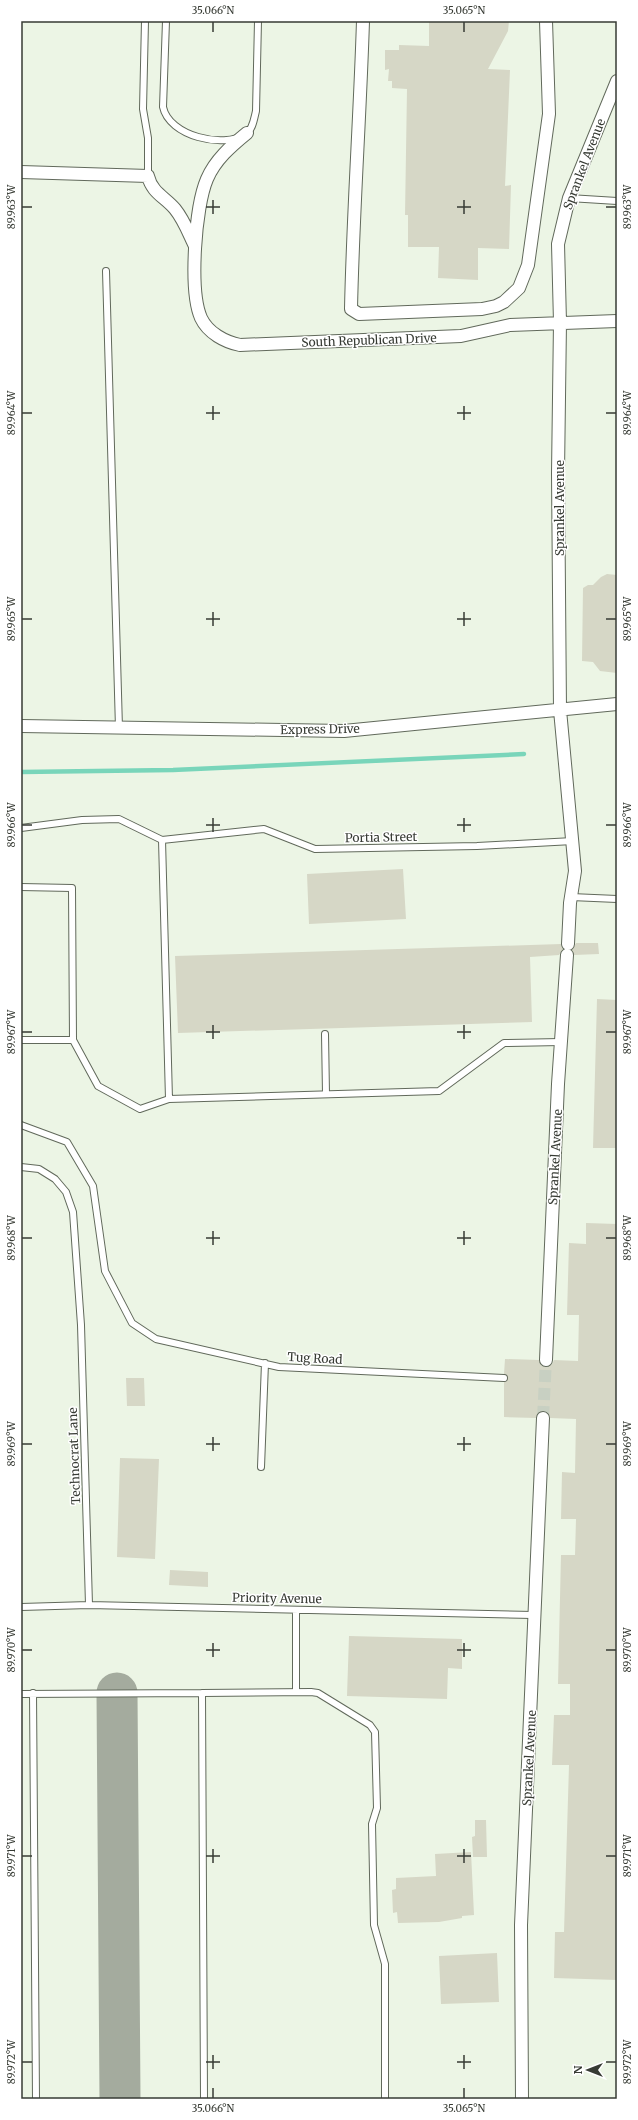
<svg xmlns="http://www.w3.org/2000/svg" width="638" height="2120" viewBox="0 0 638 2120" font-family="Merriweather,serif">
  <rect width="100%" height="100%" fill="#ecf5e5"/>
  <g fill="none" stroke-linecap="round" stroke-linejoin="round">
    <path stroke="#79d5ba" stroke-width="4.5" d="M 21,772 L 173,770 L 524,754"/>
    <path stroke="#a4ab9e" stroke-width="41" d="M 117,1693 L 120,2099"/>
  </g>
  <path fill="#d6d7c6" d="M 429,21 L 509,21 L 508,31 L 488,69 L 510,70 L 505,186 L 511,185 L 509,249 L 478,248 L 478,280 L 438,278 L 439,247 L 408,247 L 408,215 L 405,215 L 407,89 L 392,88 L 392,81 L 388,81 L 389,69 L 385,70 L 385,50 L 399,50 L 399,45 L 429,46 Z
    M 607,574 L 617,575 L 617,673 L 600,671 L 593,662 L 582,661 L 583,588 L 588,585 L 593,585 L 601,577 Z
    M 403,869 L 406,919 L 309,924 L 307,874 Z
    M 576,943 L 598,943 L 599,954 L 574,955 L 572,950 Z
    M 561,944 L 563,949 L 559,955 L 530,957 L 532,1022 L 178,1033 L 175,956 Z
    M 597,999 L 617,1000 L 617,1148 L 593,1148 Z
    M 586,1223 L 617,1224 L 617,1980 L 554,1978 L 555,1932 L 564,1932 L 569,1765 L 552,1765 L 554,1715 L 570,1715 L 570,1684 L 558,1684 L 561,1555 L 575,1555 L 576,1519 L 561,1519 L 562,1472 L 575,1473 L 576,1419 L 550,1418 L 547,1412 L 543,1411 L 537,1414 L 536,1418 L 504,1417 L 504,1382 L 508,1378 L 504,1374 L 505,1359 L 539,1360 L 542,1366 L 546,1367 L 552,1364 L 554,1360 L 578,1361 L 579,1315 L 567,1315 L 569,1243 L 586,1244 Z
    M 126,1378 L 144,1378 L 145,1406 L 127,1406 Z
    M 120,1458 L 159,1459 L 155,1559 L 117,1557 Z
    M 170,1570 L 208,1572 L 208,1587 L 169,1585 Z
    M 349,1636 L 462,1639 L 462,1669 L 448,1668 L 447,1699 L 347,1696 Z
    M 475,1820 L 486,1820 L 487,1857 L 473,1857 L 472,1837 L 475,1836 Z
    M 471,1852 L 474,1915 L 462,1916 L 462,1918 L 439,1922 L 398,1923 L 397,1912 L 393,1913 L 392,1890 L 396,1889 L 396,1878 L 436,1876 L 435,1854 Z
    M 497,1953 L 499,2002 L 441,2004 L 439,1956 Z"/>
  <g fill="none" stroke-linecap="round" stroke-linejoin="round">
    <path stroke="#c8d0c2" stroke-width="12" stroke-dasharray="12 6" stroke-linecap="butt" d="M 543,1418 L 546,1360"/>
    <g stroke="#61695b" stroke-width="8">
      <path id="lane" d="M 145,21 L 143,109 L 148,138 L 148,176
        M 166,21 L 163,107 C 169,136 223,149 246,134 C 253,129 254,119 256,111 L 258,21
        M 569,198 L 617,201
        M 106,271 L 119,728
        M 21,828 L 82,820 L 119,819 L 162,840
        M 21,887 L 72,888 L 73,1040 L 98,1086 L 140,1109 L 169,1099
        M 571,897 L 617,899
        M 325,1034 L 326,1094
        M 21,1040 L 73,1040
        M 561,1042 L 504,1043 L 439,1091 L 169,1099 L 162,840 L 264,829 L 315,849 L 477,846 L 573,841
        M 21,1125 L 67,1142 L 93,1186 L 105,1271 L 132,1323 L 156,1339 L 279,1367 L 504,1378
        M 21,1167 L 39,1169 L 55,1179 L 66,1192 L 73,1212 L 81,1325 L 89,1605
        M 261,1467 L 265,1363
        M 21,1607 L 89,1605 L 533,1615
        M 296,1610 L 296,1692
        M 33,1693 L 36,2099
        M 21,1694 L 202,1693
        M 204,2099 L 202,1693 L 311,1692 L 318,1693 L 370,1725 L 375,1732 L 377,1808 L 372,1824 L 374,1925 L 385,1964 L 385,2099"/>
    </g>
    <g stroke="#61695b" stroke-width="14">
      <path id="street" d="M 363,21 C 360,117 353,213 351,309 L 359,314 L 482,309 L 496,306 L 504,302 L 519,288 L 528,265 L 549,114 L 546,21
        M 247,133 C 231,146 215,160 207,179 C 195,207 189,291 201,318 C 208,333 225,342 240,345 L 461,336 L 510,325 L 617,321
        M 21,172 L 148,176 C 152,193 165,197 175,209 C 184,220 189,234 195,246
        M 21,726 L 344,731 L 617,704
        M 568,944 L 570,903 L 575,871 L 560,710 L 558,473 L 560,322 L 558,244 L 569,198 L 617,81
        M 546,1360 L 558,1084 L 567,955
        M 522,2099 L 521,1925 L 543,1418"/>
    </g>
    <use href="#lane" stroke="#fff" stroke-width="6"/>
    <use href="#street" stroke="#fff" stroke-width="12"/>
  </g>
  <path fill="none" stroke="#373b34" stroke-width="1.5" d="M 213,22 L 213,32M 464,22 L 464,32M 213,200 L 213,214M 464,200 L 464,214M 22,207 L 32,207M 206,207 L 220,207M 457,207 L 471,207M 606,207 L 616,207M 213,406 L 213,420M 464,406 L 464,420M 22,413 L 32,413M 206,413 L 220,413M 457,413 L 471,413M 606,413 L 616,413M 213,612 L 213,626M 464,612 L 464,626M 22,619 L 32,619M 206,619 L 220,619M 457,619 L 471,619M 606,619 L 616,619M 213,818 L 213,832M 464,818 L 464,832M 22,825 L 32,825M 206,825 L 220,825M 457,825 L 471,825M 606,825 L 616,825M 213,1025 L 213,1039M 464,1025 L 464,1039M 22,1032 L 32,1032M 206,1032 L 220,1032M 457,1032 L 471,1032M 606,1032 L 616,1032M 213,1231 L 213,1245M 464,1231 L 464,1245M 22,1238 L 32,1238M 206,1238 L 220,1238M 457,1238 L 471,1238M 606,1238 L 616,1238M 213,1437 L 213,1451M 464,1437 L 464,1451M 22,1444 L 32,1444M 206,1444 L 220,1444M 457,1444 L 471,1444M 606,1444 L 616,1444M 213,1643 L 213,1657M 464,1643 L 464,1657M 22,1650 L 32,1650M 206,1650 L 220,1650M 457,1650 L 471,1650M 606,1650 L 616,1650M 213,1849 L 213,1863M 464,1849 L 464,1863M 22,1856 L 32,1856M 206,1856 L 220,1856M 457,1856 L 471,1856M 606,1856 L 616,1856M 213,2055 L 213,2069M 464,2055 L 464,2069M 22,2062 L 32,2062M 206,2062 L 220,2062M 457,2062 L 471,2062M 606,2062 L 616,2062M 213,2088 L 213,2098M 464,2088 L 464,2098"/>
  <g text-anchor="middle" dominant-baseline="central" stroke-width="3" stroke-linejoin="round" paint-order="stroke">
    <g font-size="12" fill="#373b34" stroke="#fff">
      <text transform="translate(584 164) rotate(-69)">Sprankel Avenue</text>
      <text transform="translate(369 340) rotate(-2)">South Republican Drive</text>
      <text transform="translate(559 508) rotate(-90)">Sprankel Avenue</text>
      <text transform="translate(320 729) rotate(-1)">Express Drive</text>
      <text transform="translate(381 837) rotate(-1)">Portia Street</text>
      <text transform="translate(555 1157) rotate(-87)">Sprankel Avenue</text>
      <text transform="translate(315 1358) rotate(3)">Tug Road</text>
      <text transform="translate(74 1456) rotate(-92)">Technocrat Lane</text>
      <text transform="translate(277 1598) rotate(1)">Priority Avenue</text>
      <text transform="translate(529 1758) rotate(-87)">Sprankel Avenue</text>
    </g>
  </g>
  <rect width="638" height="2120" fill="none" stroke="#ffffff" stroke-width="44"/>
  <g transform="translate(588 2070) rotate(270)" stroke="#ffffff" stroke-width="3" paint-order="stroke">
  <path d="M0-3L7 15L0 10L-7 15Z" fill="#373b34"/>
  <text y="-6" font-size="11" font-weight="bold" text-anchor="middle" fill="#373b34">N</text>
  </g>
  <rect x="22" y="22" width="594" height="2076" fill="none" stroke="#373b34" stroke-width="1.5"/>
  <g font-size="10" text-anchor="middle" fill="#373b34">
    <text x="213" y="14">35.066°N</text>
    <text x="464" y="14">35.065°N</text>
    <text transform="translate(627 207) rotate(-90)" y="4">89.963°W</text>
    <text transform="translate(11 207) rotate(-90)" y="4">89.963°W</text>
    <text transform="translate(627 413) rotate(-90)" y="4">89.964°W</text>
    <text transform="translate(11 413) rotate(-90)" y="4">89.964°W</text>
    <text transform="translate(627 619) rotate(-90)" y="4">89.965°W</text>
    <text transform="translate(11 619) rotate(-90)" y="4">89.965°W</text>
    <text transform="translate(627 825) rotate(-90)" y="4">89.966°W</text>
    <text transform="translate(11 825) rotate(-90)" y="4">89.966°W</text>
    <text transform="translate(11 1032) rotate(-90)" y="4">89.967°W</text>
    <text transform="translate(627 1032) rotate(-90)" y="4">89.967°W</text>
    <text transform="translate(11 1238) rotate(-90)" y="4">89.968°W</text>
    <text transform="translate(627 1238) rotate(-90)" y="4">89.968°W</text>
    <text transform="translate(11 1444) rotate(-90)" y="4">89.969°W</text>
    <text transform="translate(627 1444) rotate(-90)" y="4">89.969°W</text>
    <text transform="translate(11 1650) rotate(-90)" y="4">89.970°W</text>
    <text transform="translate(627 1650) rotate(-90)" y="4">89.970°W</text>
    <text transform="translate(11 1856) rotate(-90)" y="4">89.971°W</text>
    <text transform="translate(627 1856) rotate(-90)" y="4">89.971°W</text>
    <text transform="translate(627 2062) rotate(-90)" y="4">89.972°W</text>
    <text transform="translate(11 2062) rotate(-90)" y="4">89.972°W</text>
    <text x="213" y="2112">35.066°N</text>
    <text x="464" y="2112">35.065°N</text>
  </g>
</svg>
